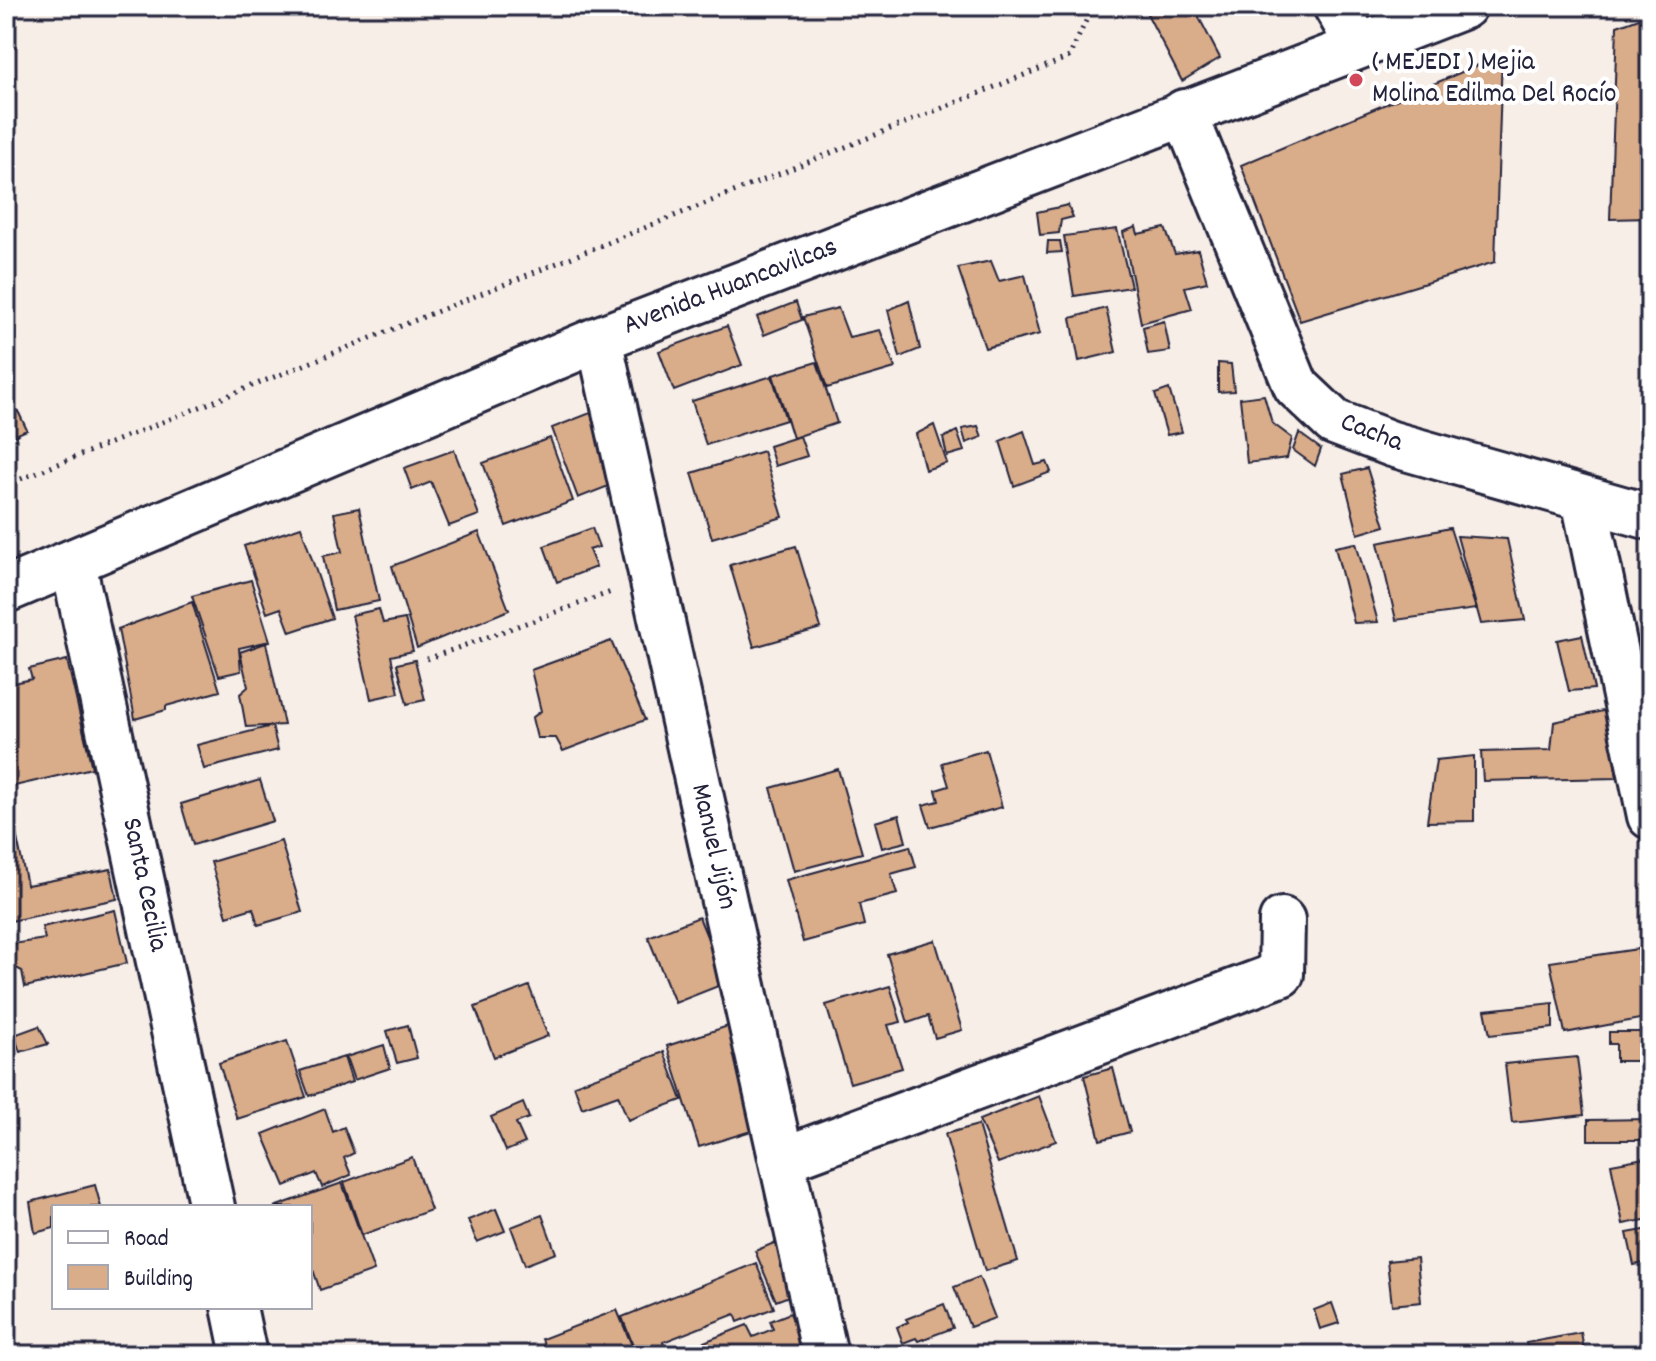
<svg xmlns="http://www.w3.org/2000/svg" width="1656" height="1361" viewBox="0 0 1656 1361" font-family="Dekko,sans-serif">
  <rect width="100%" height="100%" fill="#f7eee8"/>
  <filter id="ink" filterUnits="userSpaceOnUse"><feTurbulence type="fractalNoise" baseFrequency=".0125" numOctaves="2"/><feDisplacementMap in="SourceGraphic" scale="16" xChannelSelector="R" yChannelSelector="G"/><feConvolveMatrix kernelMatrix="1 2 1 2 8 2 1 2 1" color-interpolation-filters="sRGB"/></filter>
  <g filter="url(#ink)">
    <path fill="#d9ac8a" stroke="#22223b" stroke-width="2" d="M 1143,6 L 1193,6 L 1220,58 L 1182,81 Z
      M 1650,14 L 1650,218 L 1610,219 L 1617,26 Z
      M 1502,55 L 1495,262 L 1300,321 L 1241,165 Z
      M 1068,205 L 1073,217 L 1061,220 L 1059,233 L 1040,235 L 1037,212 Z
      M 1136,227 L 1138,234 L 1165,228 L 1175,254 L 1198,250 L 1207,282 L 1185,287 L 1192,309 L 1141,323 L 1123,232 Z
      M 1117,229 L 1131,287 L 1074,296 L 1064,236 Z
      M 1048,241 L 1060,241 L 1062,252 L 1047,253 Z
      M 991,261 L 999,281 L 1025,275 L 1040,334 L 985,348 L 958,268 Z
      M 909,301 L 920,349 L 900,357 L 888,310 Z
      M 796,302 L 802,320 L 764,335 L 757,317 Z
      M 838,308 L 849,337 L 880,330 L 895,368 L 827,388 L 803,317 Z
      M 1106,308 L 1116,352 L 1079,361 L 1071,318 Z
      M 1164,321 L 1170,351 L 1148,354 L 1143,327 Z
      M 727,326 L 742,365 L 674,391 L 659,351 Z
      M 817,362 L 837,423 L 793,438 L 773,375 Z
      M 1218,363 L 1231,364 L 1234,391 L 1218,392 Z
      M 772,376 L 786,420 L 706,445 L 692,401 Z
      M 1169,389 L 1182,432 L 1167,435 L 1155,394 Z
      M 1264,395 L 1272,423 L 1292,438 L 1287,458 L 1247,463 L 1240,398 Z
      M 598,410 L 624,480 L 578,498 L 552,428 Z
      M 18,411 L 27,430 L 6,439 L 6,417 Z
      M 934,425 L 947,463 L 925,470 L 916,434 Z
      M 978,426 L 982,437 L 966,443 L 962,429 Z
      M 957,431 L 964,451 L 947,456 L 943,438 Z
      M 1024,431 L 1035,465 L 1047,462 L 1051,472 L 1014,486 L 1000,441 Z
      M 1299,433 L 1321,449 L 1315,466 L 1293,450 Z
      M 800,436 L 807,456 L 775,466 L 769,446 Z
      M 550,438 L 573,501 L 506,526 L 483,463 Z
      M 454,450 L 479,515 L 449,526 L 431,482 L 412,490 L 404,468 Z
      M 763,451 L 783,517 L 712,538 L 692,473 Z
      M 1367,468 L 1385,526 L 1358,534 L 1343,474 Z
      M 359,508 L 379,601 L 334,610 L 323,556 L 342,552 L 334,513 Z
      M 301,527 L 332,618 L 290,632 L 281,608 L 267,613 L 244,546 Z
      M 592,528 L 599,547 L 589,550 L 596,567 L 557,582 L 544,546 Z
      M 1450,528 L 1476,609 L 1396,620 L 1378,543 Z
      M 479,532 L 509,610 L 417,648 L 392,566 Z
      M 1457,536 L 1507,539 L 1525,620 L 1481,624 Z
      M 1356,543 L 1378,622 L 1354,623 L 1335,547 Z
      M 796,546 L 821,628 L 754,647 L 730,565 Z
      M 251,580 L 270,641 L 239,648 L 241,671 L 219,676 L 192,596 Z
      M 192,602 L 220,691 L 166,706 L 166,710 L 135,719 L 118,629 Z
      M 379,609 L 383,623 L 405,619 L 413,651 L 391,656 L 399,693 L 371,699 L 352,615 Z
      M 1582,635 L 1594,689 L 1569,691 L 1557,640 Z
      M 611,641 L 645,720 L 563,751 L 556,738 L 537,738 L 532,718 L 541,711 L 531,670 Z
      M 266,643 L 284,725 L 246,727 L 240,694 L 248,687 L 240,652 Z
      M 67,660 L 92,768 L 6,788 L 6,691 L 11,690 L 9,684 L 32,679 L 29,669 Z
      M 415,660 L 425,700 L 407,704 L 397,664 Z
      M 1607,710 L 1617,778 L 1483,781 L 1481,752 L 1551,750 L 1554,722 Z
      M 272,726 L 278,750 L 204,769 L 197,745 Z
      M 986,750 L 1002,807 L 930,827 L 923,805 L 939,801 L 936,790 L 949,786 L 942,763 Z
      M 1474,756 L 1474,821 L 1427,822 L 1436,760 Z
      M 838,769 L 862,853 L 794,871 L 771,788 Z
      M 260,780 L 273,821 L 193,845 L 181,804 Z
      M 8,796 L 27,885 L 111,869 L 117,899 L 6,922 L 6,797 Z
      M 899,815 L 906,842 L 882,848 L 875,822 Z
      M 281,841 L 302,912 L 258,925 L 253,908 L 227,916 L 211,862 Z
      M 910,846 L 916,867 L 891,874 L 897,894 L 859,904 L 864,925 L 803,942 L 786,880 Z
      M 115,910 L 127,963 L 25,987 L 22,971 L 14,967 L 6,956 L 7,948 L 13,944 L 45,939 L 42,927 Z
      M 699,917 L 726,983 L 675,1003 L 648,937 Z
      M 935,940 L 962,1030 L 935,1038 L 928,1016 L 908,1023 L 887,954 Z
      M 1638,949 L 1645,1018 L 1565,1033 L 1550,962 Z
      M 529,986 L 548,1036 L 494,1057 L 475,1007 Z
      M 890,986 L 901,1022 L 888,1025 L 902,1068 L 850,1083 L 826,1005 Z
      M 1553,1003 L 1553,1028 L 1490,1035 L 1485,1010 Z
      M 408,1025 L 417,1058 L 397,1063 L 387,1031 Z
      M 39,1026 L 48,1044 L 20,1052 L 14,1035 Z
      M 728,1026 L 761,1128 L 699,1147 L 667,1046 Z
      M 1609,1032 L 1650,1032 L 1650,1061 L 1616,1061 L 1616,1044 L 1609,1044 Z
      M 287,1041 L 306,1097 L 237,1119 L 219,1063 Z
      M 384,1045 L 390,1068 L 354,1080 L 346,1057 Z
      M 664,1052 L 682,1100 L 628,1120 L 618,1095 L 582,1108 L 574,1085 Z
      M 344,1057 L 352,1082 L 309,1096 L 300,1071 Z
      M 1577,1057 L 1584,1115 L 1512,1123 L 1505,1064 Z
      M 1113,1068 L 1130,1132 L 1100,1140 L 1084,1076 Z
      M 1039,1096 L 1056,1141 L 998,1163 L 979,1120 Z
      M 523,1103 L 529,1118 L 516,1123 L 525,1143 L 506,1151 L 491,1117 Z
      M 325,1109 L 333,1132 L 344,1127 L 354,1153 L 344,1158 L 351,1175 L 322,1187 L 316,1173 L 285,1186 L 263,1134 Z
      M 1650,1119 L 1650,1140 L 1588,1140 L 1588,1120 Z
      M 978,1125 L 1018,1261 L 985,1271 L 945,1134 Z
      M 412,1157 L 431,1210 L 362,1235 L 344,1182 Z
      M 1650,1157 L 1650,1219 L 1623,1224 L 1611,1164 Z
      M 342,1183 L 374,1271 L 320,1290 L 310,1261 L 310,1207 L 274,1207 Z
      M 95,1185 L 101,1207 L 54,1207 L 54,1228 L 35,1233 L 30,1202 Z
      M 496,1209 L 505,1231 L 477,1242 L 468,1220 Z
      M 542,1215 L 556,1253 L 525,1265 L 511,1227 Z
      M 1650,1229 L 1650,1262 L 1634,1265 L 1627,1233 Z
      M 781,1240 L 802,1291 L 776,1301 L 755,1251 Z
      M 1417,1258 L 1421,1302 L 1392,1305 L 1387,1261 Z
      M 756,1263 L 774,1308 L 738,1322 L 735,1314 L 663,1342 L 667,1355 L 637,1355 L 622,1317 Z
      M 979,1277 L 995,1318 L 970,1327 L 954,1287 Z
      M 1332,1303 L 1339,1323 L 1320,1329 L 1314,1310 Z
      M 944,1304 L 953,1328 L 918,1341 L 916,1338 L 903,1343 L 897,1327 L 908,1322 L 906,1319 Z
      M 617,1310 L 636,1355 L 581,1355 L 579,1351 L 568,1355 L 548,1355 L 542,1339 Z
      M 790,1313 L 804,1348 L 787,1355 L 671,1355 L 747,1325 L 753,1337 L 773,1329 L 770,1321 Z
      M 1581,1333 L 1585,1355 L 1528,1355 L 1526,1343 Z"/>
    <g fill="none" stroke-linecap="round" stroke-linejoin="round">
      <g stroke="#22223b" stroke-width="50">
        <path id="minor" d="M 1336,6 L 1358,45
          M 1184,112 L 1296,386 L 1334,422 L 1392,444 L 1650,517
          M 599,339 L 825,1355
          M 1584,499 L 1650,816
          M 73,563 L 212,1207
          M 6,590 L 599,339 L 1464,6
          M 782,1160 L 1281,974 L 1282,920
          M 234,1307 L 244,1355"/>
      </g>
      <path stroke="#22223b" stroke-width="5" stroke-dasharray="2 6" stroke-linecap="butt" d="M 6,485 L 1069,57 L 1093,6
        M 427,659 L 614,591"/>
      <use href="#minor" stroke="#fff" stroke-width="44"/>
    </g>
  </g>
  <circle fill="#d1495b" stroke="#fff" stroke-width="3" cx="1356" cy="80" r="8"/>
  <g text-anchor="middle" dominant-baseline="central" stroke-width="8" stroke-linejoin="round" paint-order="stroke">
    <g font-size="28" fill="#22223b" stroke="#fff" text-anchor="start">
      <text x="1372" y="64">( MEJEDI ) Mejia<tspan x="1372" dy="32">Molina Edilma Del Rocío</tspan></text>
    </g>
    <g font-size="28" fill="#22223b" stroke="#fff">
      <text transform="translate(731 288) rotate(-21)">Avenida Huancavilcas</text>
      <text transform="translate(1371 434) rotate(21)">Cacha</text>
      <text transform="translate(712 847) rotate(77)">Manuel Jijón</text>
      <text transform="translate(143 885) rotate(78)">Santa Cecilia</text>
    </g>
  </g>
  <rect width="1656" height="1361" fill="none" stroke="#fff" stroke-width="32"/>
  <rect x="16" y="16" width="1624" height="1329" fill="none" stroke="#22223b" stroke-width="3" filter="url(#ink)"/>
  <rect x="52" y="1205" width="260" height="104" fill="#ffffff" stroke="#a7a7b1" stroke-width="2"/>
  <rect x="68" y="1231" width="40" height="12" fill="#ffffff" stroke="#a7a7b1" stroke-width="2"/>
  <text x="124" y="1245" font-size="24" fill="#22223b">Road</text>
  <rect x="68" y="1265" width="40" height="24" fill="#d9ac8a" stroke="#a7a7b1" stroke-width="2"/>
  <text x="124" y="1285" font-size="24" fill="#22223b">Building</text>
</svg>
